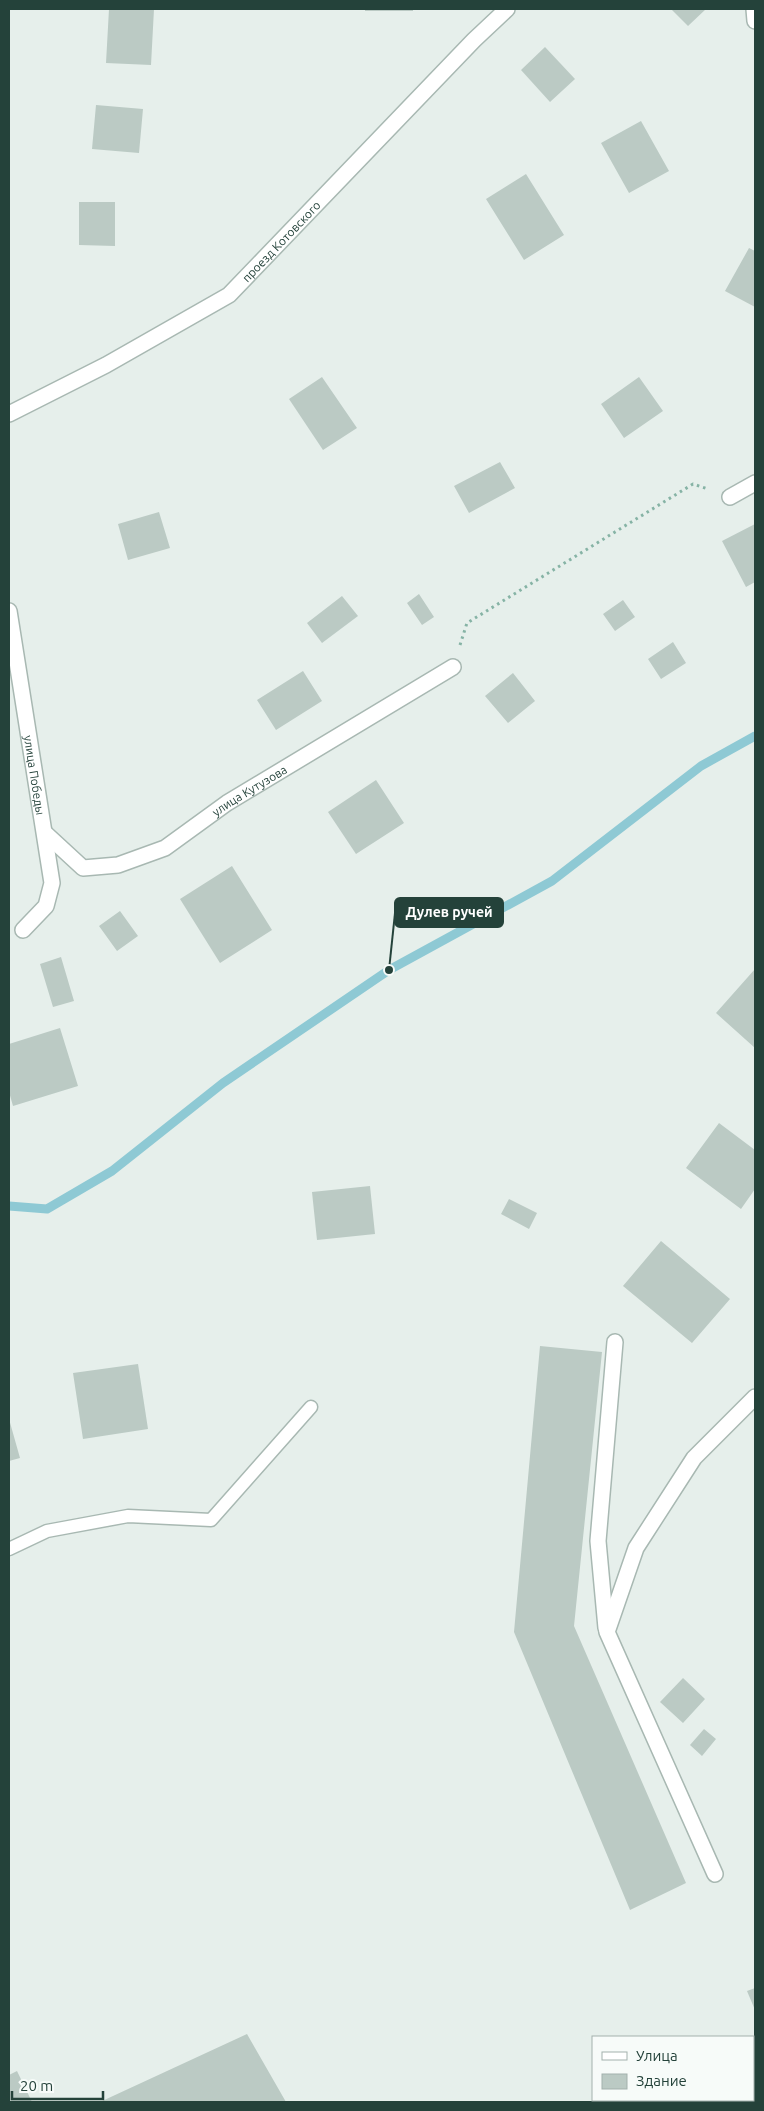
<svg xmlns="http://www.w3.org/2000/svg" width="764" height="2111" viewBox="0 0 764 2111" font-family="Ubuntu,sans-serif">
  <rect width="100%" height="100%" fill="#e6efeb"/>
  <g fill="none" stroke-linecap="round" stroke-linejoin="round">
    <path stroke="#8ec9d4" stroke-width="9" d="M 9,1206 L 47,1209 L 112,1171 L 223,1083 L 389,970 L 552,881 L 701,766 L 755,736"/>
  </g>
  <path fill="#bbcac4" d="M 109,9 L 154,9 L 151,65 L 106,63 Z
    M 365,9 L 413,9 L 413,11 L 365,11 Z
    M 671,9 L 706,9 L 688,26 Z
    M 545,47 L 575,79 L 550,102 L 521,70 Z
    M 96,105 L 143,109 L 139,153 L 92,149 Z
    M 641,121 L 669,171 L 629,193 L 601,143 Z
    M 526,174 L 564,235 L 524,260 L 486,199 Z
    M 79,202 L 115,202 L 115,246 L 79,245 Z
    M 749,248 L 755,251 L 755,307 L 725,291 Z
    M 322,377 L 357,428 L 323,450 L 289,399 Z
    M 639,377 L 663,411 L 624,438 L 601,404 Z
    M 500,462 L 515,488 L 469,513 L 454,486 Z
    M 159,512 L 170,548 L 128,560 L 118,524 Z
    M 755,524 L 755,582 L 746,587 L 722,541 Z
    M 419,594 L 434,617 L 422,625 L 407,603 Z
    M 342,596 L 358,616 L 322,643 L 307,623 Z
    M 623,600 L 635,617 L 615,631 L 603,614 Z
    M 673,642 L 686,663 L 661,679 L 648,659 Z
    M 303,671 L 322,701 L 276,730 L 257,700 Z
    M 513,673 L 535,701 L 508,723 L 485,696 Z
    M 376,780 L 404,823 L 356,854 L 328,812 Z
    M 232,866 L 272,930 L 220,963 L 180,899 Z
    M 120,911 L 138,936 L 117,951 L 99,926 Z
    M 61,957 L 74,1001 L 53,1007 L 40,964 Z
    M 755,969 L 755,1048 L 716,1013 Z
    M 60,1028 L 78,1086 L 13,1106 L 9,1092 L 9,1044 Z
    M 719,1123 L 755,1150 L 755,1189 L 741,1209 L 686,1168 Z
    M 370,1186 L 375,1234 L 317,1240 L 312,1192 Z
    M 509,1199 L 537,1213 L 529,1229 L 501,1214 Z
    M 661,1241 L 730,1299 L 692,1343 L 623,1286 Z
    M 540,1346 L 602,1352 L 574,1626 L 686,1883 L 630,1910 L 514,1632 Z
    M 138,1364 L 148,1429 L 83,1439 L 73,1373 Z
    M 9,1419 L 20,1458 L 9,1461 Z
    M 683,1678 L 705,1699 L 683,1723 L 660,1702 Z
    M 704,1729 L 716,1739 L 702,1756 L 690,1745 Z
    M 755,1988 L 755,2010 L 747,1991 Z
    M 247,2034 L 286,2102 L 100,2102 Z
    M 17,2071 L 32,2102 L 9,2102 L 9,2075 Z"/>
  <g fill="none" stroke-linecap="round" stroke-linejoin="round">
    <g stroke="#a8b8b2" stroke-width="15">
      <path id="service" d="M 9,1549 L 47,1531 L 128,1516 L 211,1520 L 311,1407"/>
    </g>
    <g stroke="#a8b8b2" stroke-width="18">
      <g id="minor">
        <path d="M 754,9 L 755,21"/>
        <path id="s1" d="M 9,414 L 106,365 L 229,295 L 474,40 L 507,9"/>
        <path d="M 730,497 L 755,483"/>
        <path id="s2" d="M 9,611 L 52,883 L 46,906 L 23,930"/>
        <path id="s3" d="M 45,833 L 83,868 L 118,865 L 165,848 L 227,803 L 453,667"/>
        <path d="M 606,1628 L 598,1541 L 615,1342"/>
        <path d="M 715,1874 L 607,1632 L 636,1548 L 694,1458 L 755,1397"/>
      </g>
    </g>
    <path stroke="#86b3a5" stroke-width="3" stroke-dasharray="2.5 4" stroke-linecap="butt" d="M 460,645 L 467,623 L 693,484 L 708,489"/>
    <use href="#service" stroke="#fff" stroke-width="12"/>
    <use href="#minor" stroke="#fff" stroke-width="15"/>
  </g>
  <g text-anchor="middle" dominant-baseline="central" stroke-width="5" stroke-linejoin="round" paint-order="stroke">
    <g font-size="12" fill="#24423a" stroke="#f7fbf9">
      <text stroke="none"><textPath href="#s1" startOffset="325">проезд Котовского</textPath></text>
      <text stroke="none"><textPath href="#s2" startOffset="166">улица Победы</textPath></text>
      <text stroke="none"><textPath href="#s3" startOffset="239">улица Кутузова</textPath></text>
    </g>
  </g>
  <path fill="none" stroke="#24423a" stroke-width="2" d="M389 970L395 913"/>
  <circle fill="#24423a" stroke="#f7fbf9" stroke-width="2" cx="389" cy="970" r="5"/>
  <rect fill="#24423a" stroke="#24423a" stroke-width="2" x="395" y="898" width="108" height="29" rx="5"/>
  <g font-size="14" text-anchor="middle" font-weight="bold" fill="#fff">
    <text x="449" y="917">Дулев ручей</text>
  </g>
  <rect width="764" height="2111" fill="none" stroke="#24423a" stroke-width="20"/>
  <rect x="592" y="2036" width="162" height="65" fill="#f7fbf9" stroke="#a3b1ad"/>
  <rect x="602" y="2052" width="25" height="8" fill="#ffffff" stroke="#a3b1ad"/>
  <text x="636" y="2061" font-size="15" fill="#24423a">Улица</text>
  <rect x="602" y="2074" width="25" height="15" fill="#bbcac4" stroke="#a3b1ad"/>
  <text x="636" y="2086" font-size="15" fill="#24423a">Здание</text>
  <path d="M12 2091v8h91v-8" fill="none" stroke="#24423a" stroke-width="2.5"/>
  <text x="20" y="2091" font-size="15" fill="#24423a" stroke="#f7fbf9" stroke-width="4" paint-order="stroke">20 m</text>
</svg>
